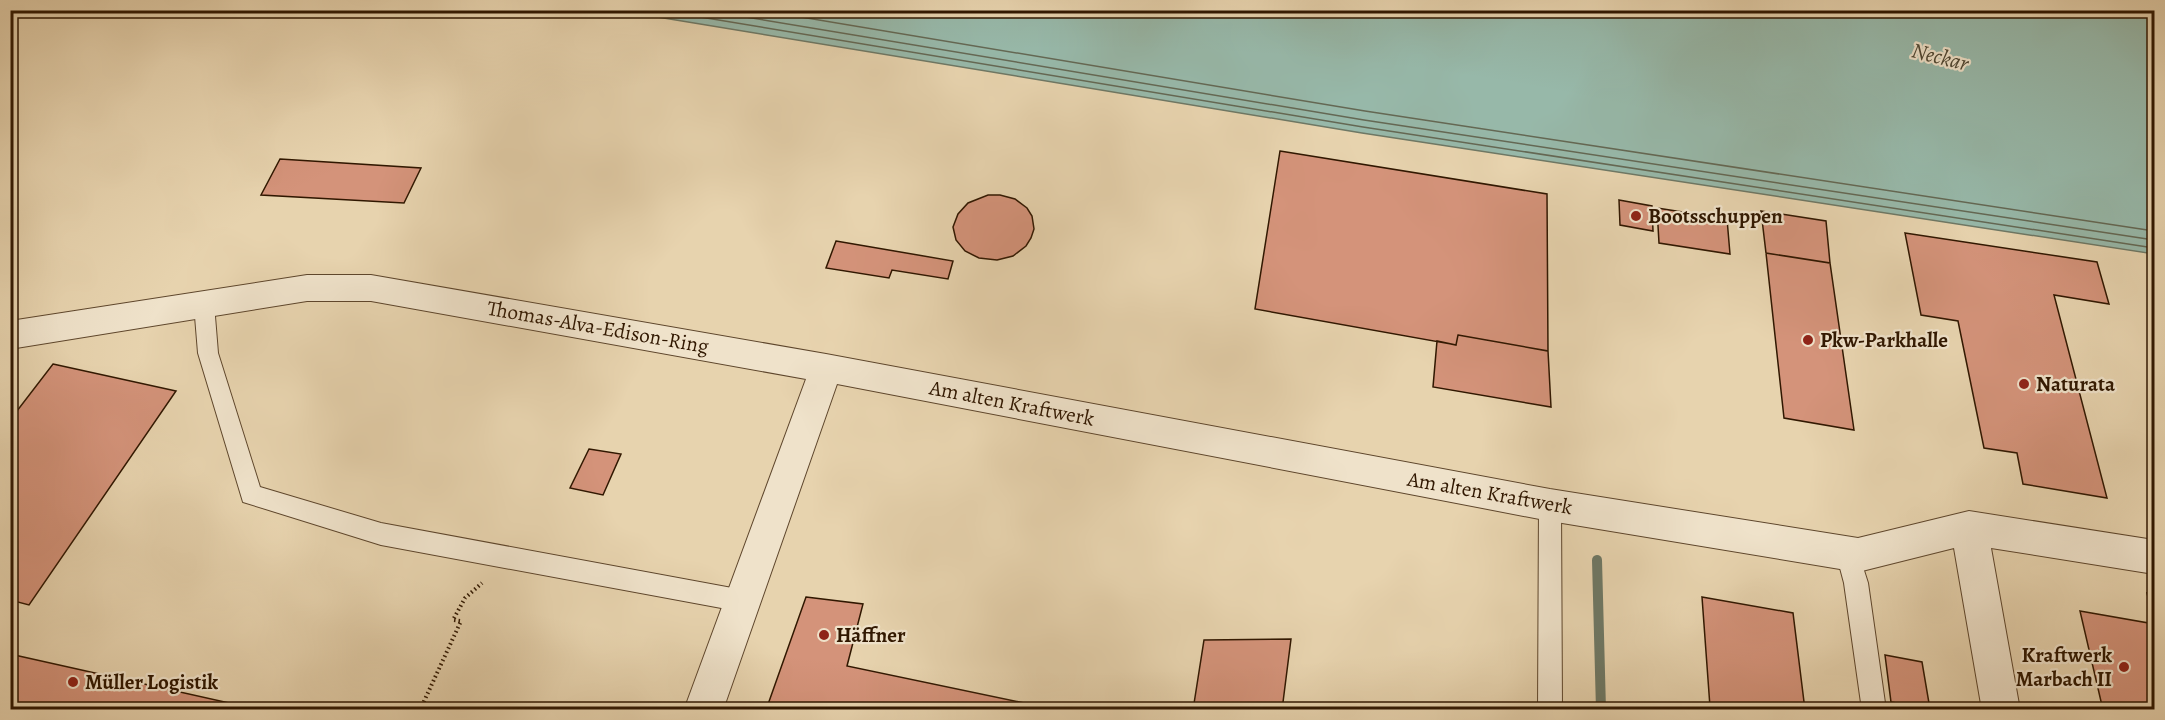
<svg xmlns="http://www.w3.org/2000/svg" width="2165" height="720" viewBox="0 0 2165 720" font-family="Alegreya,serif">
  <rect width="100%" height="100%" fill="#e7d3ae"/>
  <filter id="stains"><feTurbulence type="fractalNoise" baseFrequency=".00333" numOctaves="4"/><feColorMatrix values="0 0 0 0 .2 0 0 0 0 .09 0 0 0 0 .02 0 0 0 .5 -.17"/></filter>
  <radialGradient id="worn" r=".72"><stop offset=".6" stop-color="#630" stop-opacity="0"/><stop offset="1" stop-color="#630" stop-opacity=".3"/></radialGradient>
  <path fill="#97b8a9" stroke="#6e7865" stroke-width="1.5" d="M 621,11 L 2154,11 L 2154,254 L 1362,133 Z"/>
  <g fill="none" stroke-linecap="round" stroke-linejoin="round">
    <path stroke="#646854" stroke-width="1.5" d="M 658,10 L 1363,127 L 2154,248
      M 704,10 L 1364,120 L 2154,240
      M 759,10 L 1365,111 L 2154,231"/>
    <path stroke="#6e7865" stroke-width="10" d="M 1597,560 L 1601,710"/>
  </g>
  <path fill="#d4937a" stroke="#301700" stroke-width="1.5" d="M 1280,151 L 1547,194 L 1548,351 L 1458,335 L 1456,345 L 1255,309 Z
    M 280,159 L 421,168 L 404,203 L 261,195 Z
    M 988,195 L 1000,195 L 1015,199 L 1027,208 L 1032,216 L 1034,229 L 1031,238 L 1026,246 L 1013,256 L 997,260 L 979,258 L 965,251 L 956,240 L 953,227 L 958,214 L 968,203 Z
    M 1619,200 L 1652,206 L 1653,231 L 1620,225 Z
    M 1657,208 L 1727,219 L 1730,254 L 1659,243 Z
    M 1761,211 L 1826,221 L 1830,263 L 1766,253 Z
    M 1905,233 L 2097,262 L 2109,304 L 2054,295 L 2107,498 L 2023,484 L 2017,453 L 1984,448 L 1958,321 L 1921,315 Z
    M 836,241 L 953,261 L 948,279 L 892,270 L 889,278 L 826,268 Z
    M 1766,253 L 1830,263 L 1854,430 L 1784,418 Z
    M 1458,335 L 1548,351 L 1551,407 L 1433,387 L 1437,341 L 1456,345 Z
    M 53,364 L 176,391 L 29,605 L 10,600 L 10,420 Z
    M 589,449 L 621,454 L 603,495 L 570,488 Z
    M 2147,593 L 2154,595 L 2154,623 L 2152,614 Z
    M 806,597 L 863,604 L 847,666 L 1058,710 L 766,710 Z
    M 1702,597 L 1793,613 L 1805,710 L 1724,710 L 1710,707 Z
    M 2080,611 L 2154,624 L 2154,710 L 2103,710 Z
    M 1291,639 L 1282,710 L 1193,710 L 1204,640 Z
    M 10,654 L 260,710 L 10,710 Z
    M 1885,655 L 1922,662 L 1930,709 L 1891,702 Z"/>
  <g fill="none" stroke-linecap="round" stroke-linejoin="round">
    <g stroke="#5e462c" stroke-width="2">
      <path id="service" d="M 204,295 L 211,298 L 214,304 L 218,353 L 260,487 L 381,523 L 743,590 L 751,593 L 755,601 L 751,609 L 743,612 L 381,545 L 243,502 L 198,353 L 194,304 L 197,298 Z
        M 1550,495 L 1558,498 L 1561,505 L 1562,710 L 1538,710 L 1539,505 L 1542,498 Z
        M 1848,542 L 1856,545 L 1868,583 L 1886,710 L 1862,710 L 1844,583 L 1836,553 L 1840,545 Z"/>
    </g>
    <g stroke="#5e462c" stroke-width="2">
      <path id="minor" d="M 307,275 L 371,275 L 826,354 L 1550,489 L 1858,538 L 1969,511 L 2154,540 L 2154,574 L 1991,548 L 2020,710 L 1982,710 L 1954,548 L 1858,572 L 1550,521 L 837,384 L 723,710 L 684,710 L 806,379 L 371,301 L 307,301 L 10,349 L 10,321 Z"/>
    </g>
    <path stroke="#301700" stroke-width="4" stroke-dasharray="1.5 3" stroke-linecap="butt" d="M 420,710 L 461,621 L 453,620 L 465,598 L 482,583"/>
    <use href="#service" fill="#efe2ca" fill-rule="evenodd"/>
    <use href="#minor" fill="#efe2ca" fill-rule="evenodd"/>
  </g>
  <g fill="#8f2418" stroke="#efe2ca" stroke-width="2">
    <circle cx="1636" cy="216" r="6"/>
    <circle cx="1808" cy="340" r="6"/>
    <circle cx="2024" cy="384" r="6"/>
    <circle cx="824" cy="635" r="6"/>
    <circle cx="2124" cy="667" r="6"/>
    <circle cx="73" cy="682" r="6"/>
  </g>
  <g text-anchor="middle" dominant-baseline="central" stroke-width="4.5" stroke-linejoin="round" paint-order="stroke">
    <g font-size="21" font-weight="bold" fill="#301700" stroke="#efe2ca" text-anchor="start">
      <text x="1648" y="216">Bootsschuppen</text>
      <text x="1820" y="340">Pkw-Parkhalle</text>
      <text x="2036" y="384">Naturata</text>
      <text x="836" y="635">Häffner</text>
      <text x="2112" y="655" text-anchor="end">Kraftwerk<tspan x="2112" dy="24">Marbach II</tspan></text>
      <text x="85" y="682">Müller Logistik</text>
    </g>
    <g font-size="21" fill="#301700" stroke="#efe2ca">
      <text transform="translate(598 327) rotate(10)">Thomas-Alva-Edison-Ring</text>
      <text transform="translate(1012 403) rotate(11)">Am alten Kraftwerk</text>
      <text transform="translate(1490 493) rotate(10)">Am alten Kraftwerk</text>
    </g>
    <g font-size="22" font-style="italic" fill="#4f4733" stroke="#efe2ca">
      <text transform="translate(1940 57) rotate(14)">Neckar</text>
    </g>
  </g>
  <rect width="2165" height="720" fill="none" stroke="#e7d3ae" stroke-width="36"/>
  <rect x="12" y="12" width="2141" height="696" fill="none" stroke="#301700" stroke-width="3"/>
  <rect x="18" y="18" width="2129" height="684" fill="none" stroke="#301700" stroke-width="1.5"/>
  <rect width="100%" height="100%" filter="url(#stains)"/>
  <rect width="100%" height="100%" fill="url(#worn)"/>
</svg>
